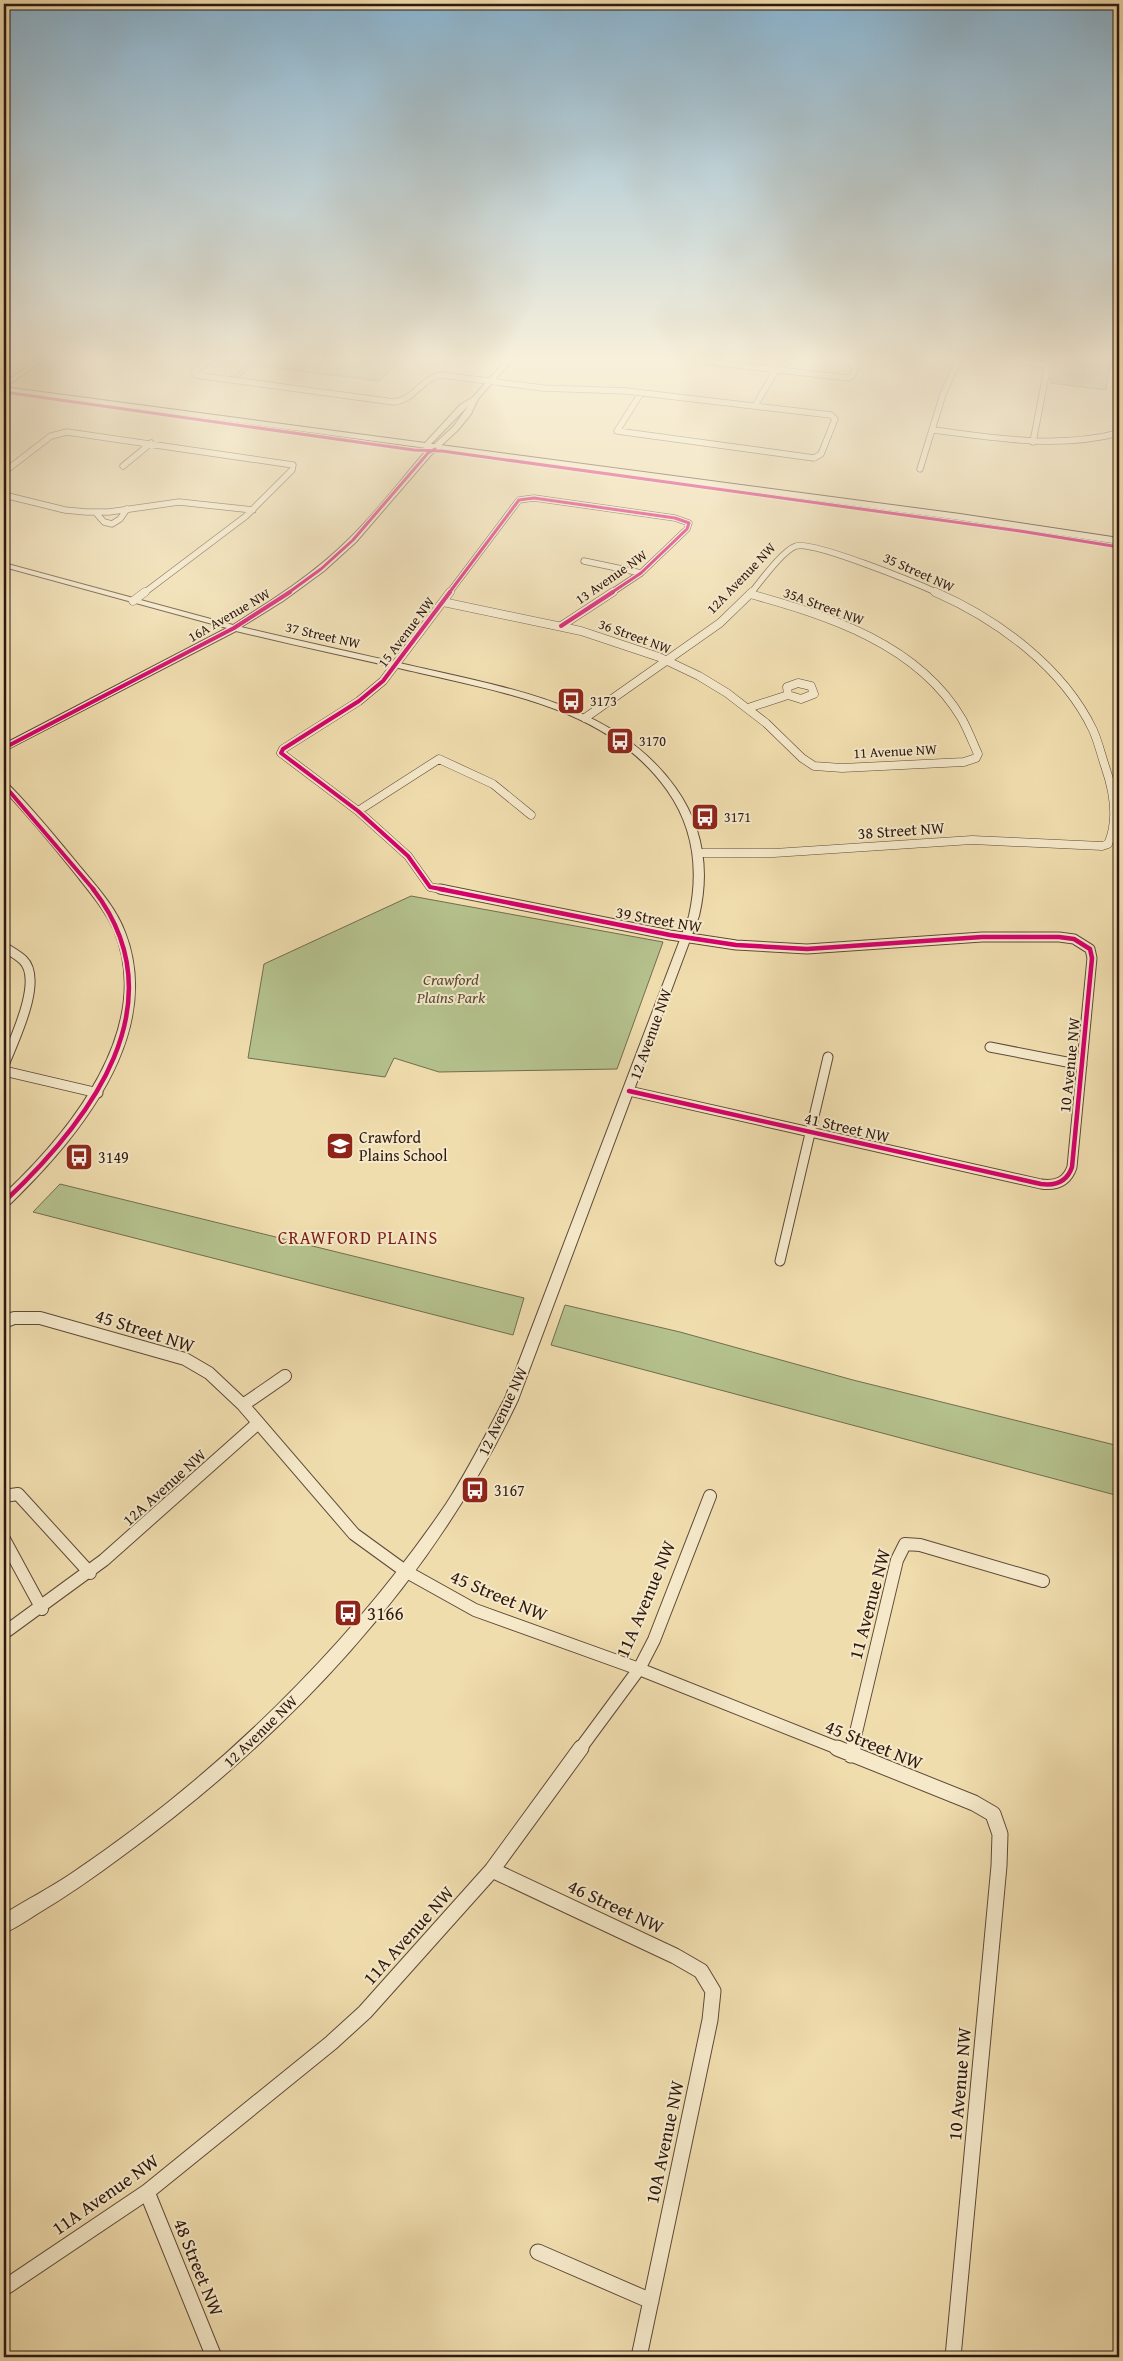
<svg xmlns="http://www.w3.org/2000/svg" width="1123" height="2361" viewBox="0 0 1123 2361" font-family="'Gentium Book Plus',serif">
  <rect width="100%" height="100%" fill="#f0ddae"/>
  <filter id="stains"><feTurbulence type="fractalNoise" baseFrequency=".004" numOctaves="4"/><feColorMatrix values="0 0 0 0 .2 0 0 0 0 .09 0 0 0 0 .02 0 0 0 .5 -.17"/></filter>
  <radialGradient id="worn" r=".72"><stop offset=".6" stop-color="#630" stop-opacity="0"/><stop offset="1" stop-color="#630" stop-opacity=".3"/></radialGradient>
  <path fill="#b5c28e" stroke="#726d4f" d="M 253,359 L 414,359 L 399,361 L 379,381 L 254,365 L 239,377 L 233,377 Z
    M 1056,359 L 1111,359 L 1106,390 L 1050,383 Z
    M 411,896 L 663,942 L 617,1069 L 439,1072 L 394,1058 L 385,1077 L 248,1058 L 264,964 Z
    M 60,1184 L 524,1298 L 513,1335 L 33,1212 Z
    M 565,1305 L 680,1332 L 853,1380 L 1119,1446 L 1119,1496 L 551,1345 Z"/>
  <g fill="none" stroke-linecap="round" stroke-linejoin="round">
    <g stroke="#5e4938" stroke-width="7">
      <path id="minor-far4" d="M 210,359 L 195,371 L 195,375 L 394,402 C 415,400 421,378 441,375 L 543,388 L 626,391 L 831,415 L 835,419 L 821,454 L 814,458 L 617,431 L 641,393
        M 685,359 L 848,378 L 852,376 L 855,370 L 850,359
        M 1001,359 L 1048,365
        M 755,406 L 776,370
        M 933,430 C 996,438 1057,449 1119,433
        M 1033,442 L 1049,359
        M 123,466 L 151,443
        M 920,469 L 943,394 L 959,359
        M 4,472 L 51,436 L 67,432 L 293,465 L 292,470 L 246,516 L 144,593
        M 4,495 L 65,510 L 86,512 L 109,512 L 179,502 L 253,510
        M 96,513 L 104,522 L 112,524 L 120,519 L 127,509
        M 584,561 L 641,573
        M 449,593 L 519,500 L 534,498 L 675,518 L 689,523 L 687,529 L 641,573 L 611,593
        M 751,593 C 761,581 782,551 796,546 C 814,541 916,583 938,593"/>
    </g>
    <g stroke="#5e4938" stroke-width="9">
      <path id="minor-far3" d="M 133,601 L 145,592
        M 443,602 L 581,631 L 659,657 L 699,676 L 727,693 L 766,723 L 802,758 L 814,766 L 842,768 L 964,762 L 976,758 L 978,754 C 973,743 968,730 962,719 C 918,644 829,616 750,594
        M 561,626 L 613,592
        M 798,683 L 811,686 L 814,694 L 801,699 L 788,695 L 787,687 Z
        M 748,708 L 788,695
        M 585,718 L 720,623 L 752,592
        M 358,811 L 439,759 L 493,784 L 531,815
        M 699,853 L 774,853 L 972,840 L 1102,846 L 1108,844 C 1119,820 1113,789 1105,766 C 1101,754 1098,741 1093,730 C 1063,667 997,619 935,592
        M 446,890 L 430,887 L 408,856 L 358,811 L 281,753 L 283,749 L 359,701 L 383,681 L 450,592"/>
    </g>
    <g stroke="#5e4938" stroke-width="11">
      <path id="minor-far2" d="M 440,889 L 670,935 L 736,945 L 807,949 L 982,937 L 1059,937 L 1074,939 L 1090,949 L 1092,958 L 1072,1167 C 1067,1182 1056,1186 1041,1184 L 629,1091
        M 4,947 C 10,951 18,955 23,960 C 44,980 13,1042 4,1065
        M 990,1047 L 1082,1065
        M 4,1071 L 98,1093
        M 780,1261 L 828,1057"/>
    </g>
    <g stroke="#5e4938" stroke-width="14">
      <path id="minor-far1" d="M 4,1322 L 14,1318 L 40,1318 L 185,1359 L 209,1373 L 243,1405 L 354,1534 L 405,1571 L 475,1610 L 639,1669 L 840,1749
        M 243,1405 L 285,1376
        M 4,1496 L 18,1494 L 90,1573
        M 4,1539 L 42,1609
        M 4,1633 L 104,1560 L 257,1424
        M 580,1749 L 639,1669 L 654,1640 L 710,1496
        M 852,1749 L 897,1560 L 905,1544 L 920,1545 L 1043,1581"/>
    </g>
    <g stroke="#5e4938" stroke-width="17">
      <path id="minor" d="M 837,1748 L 974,1803 L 993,1814 L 1000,1834 L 999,1866 L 953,2357
        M 851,1755 L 853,1748
        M 492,1870 L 675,1956 L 701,1971 L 713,1991 L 710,2020 L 639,2357
        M 147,2192 L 214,2357
        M 538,2252 L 651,2301
        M 4,2288 L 147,2192 L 331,2043 L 365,2012 L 492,1870 L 581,1748"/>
    </g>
    <g stroke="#5e4938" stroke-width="2">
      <path id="tertiary" d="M 38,359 L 45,359 L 4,388 L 4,383 Z
        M 507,359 L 513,359 L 478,399 L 471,414 L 458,430 L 431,455 L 356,542 L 324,571 L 283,601 L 241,627 C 303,642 364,655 426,669 C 517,690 617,707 675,787 C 703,826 710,869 699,916 L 518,1400 C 431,1584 287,1736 124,1855 C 96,1876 67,1896 37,1914 C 26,1921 16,1928 4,1933 L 4,1914 C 26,1900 50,1888 72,1873 C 215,1777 349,1647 446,1504 C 468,1470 486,1434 505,1398 L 689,916 C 699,871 694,828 667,790 C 610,710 510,694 420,673 C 359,659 297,646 236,631 L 4,751 L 4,744 L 227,628 L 4,567 L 4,563 L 233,625 C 274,599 315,573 349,539 C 376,513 400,481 424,453 L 425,443 L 460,405 L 473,397 ZM 469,405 L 453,427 L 431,447 L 431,444 Z
        M 4,782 L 7,783 C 34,810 58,840 82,869 C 98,888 116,908 125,932 C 165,1035 78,1139 8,1206 L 4,1207 L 4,1194 C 70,1132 155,1028 114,930 C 104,908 88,890 73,871 C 51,843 28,816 4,790 Z"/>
    </g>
    <g stroke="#2e1810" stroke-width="2">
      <path id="secondary" d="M 4,387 L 960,514 L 1119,538 L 1119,544 L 960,520 L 4,391 Z"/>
    </g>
    <use href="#minor-far4" stroke="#f5e9ca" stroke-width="5.5"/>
    <use href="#minor-far3" stroke="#f5e9ca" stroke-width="8"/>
    <use href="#minor-far2" stroke="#f5e9ca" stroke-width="9"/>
    <use href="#minor-far1" stroke="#f5e9ca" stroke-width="12"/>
    <use href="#minor" stroke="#f5e9ca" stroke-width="15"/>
    <use href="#tertiary" fill="#f5e9ca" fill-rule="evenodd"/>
    <use href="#secondary" fill="#f5e9ca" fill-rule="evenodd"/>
    <g stroke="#f5e9ca" stroke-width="5">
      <path id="cycleway-far2" d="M 4,392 L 414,450 L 442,451 L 1020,531 L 1119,547
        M 288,593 L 321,569 L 353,540 L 428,453 L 435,449
        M 449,593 L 519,500 L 534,498 L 675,518 L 689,523 L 687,529 L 641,573 L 611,593"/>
    </g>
    <g stroke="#f5e9ca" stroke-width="6">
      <path id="cycleway-far1" d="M 561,626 L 613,592
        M 4,748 L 234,628 L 290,592
        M 4,785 L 94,890
        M 446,890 L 430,887 L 408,856 L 358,811 L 281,753 L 283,749 L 359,701 L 383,681 L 450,592"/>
    </g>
    <g stroke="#f5e9ca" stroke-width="8">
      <path id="cycleway" d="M 440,889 L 670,935 L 736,945 L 807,949 L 982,937 L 1059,937 L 1074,939 L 1090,949 L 1092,958 L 1072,1167 C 1067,1182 1056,1186 1041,1184 L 629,1091
        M 4,1202 C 90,1121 181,1003 93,889"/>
    </g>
    <use href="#cycleway-far2" stroke="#d6006c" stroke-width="3"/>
    <use href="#cycleway-far1" stroke="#d6006c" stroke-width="4"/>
    <use href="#cycleway" stroke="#d6006c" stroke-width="4.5"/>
  </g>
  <linearGradient id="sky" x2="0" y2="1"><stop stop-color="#8ab6d3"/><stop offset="0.52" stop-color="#f8f0db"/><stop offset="1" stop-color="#f8f0db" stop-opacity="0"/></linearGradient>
  <rect width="1123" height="689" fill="url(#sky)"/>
  <defs>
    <g id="bus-square" transform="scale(1.4375)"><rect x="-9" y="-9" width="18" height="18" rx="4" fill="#8f2418" stroke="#f5e9ca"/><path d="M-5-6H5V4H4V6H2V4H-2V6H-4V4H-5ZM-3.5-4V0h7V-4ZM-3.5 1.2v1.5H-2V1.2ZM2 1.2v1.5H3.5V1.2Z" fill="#fff"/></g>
    <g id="school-square" transform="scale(1.4375)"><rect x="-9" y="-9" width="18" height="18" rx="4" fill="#8f2418" stroke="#f5e9ca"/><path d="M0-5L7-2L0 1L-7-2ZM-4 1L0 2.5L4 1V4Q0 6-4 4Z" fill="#fff"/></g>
  </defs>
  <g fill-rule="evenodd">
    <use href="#bus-square" x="571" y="701"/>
    <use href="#bus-square" x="620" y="741"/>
    <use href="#bus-square" x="705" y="817"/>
    <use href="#school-square" x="340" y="1146"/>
    <use href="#bus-square" x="79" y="1157"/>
    <use href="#bus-square" x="475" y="1490"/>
    <use href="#bus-square" x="348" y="1613"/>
  </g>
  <g text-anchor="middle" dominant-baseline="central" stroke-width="4" stroke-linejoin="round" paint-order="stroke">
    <g font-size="14" fill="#2e1810" stroke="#f5e9ca">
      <text transform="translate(919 572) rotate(24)">35 Street NW</text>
      <text transform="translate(611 577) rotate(-35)">13 Avenue NW</text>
      <text transform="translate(741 578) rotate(-46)">12A Avenue NW</text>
      <text transform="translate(824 606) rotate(20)">35A Street NW</text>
      <text transform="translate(229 615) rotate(-30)">16A Avenue NW</text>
      <text transform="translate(406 632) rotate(-53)">15 Avenue NW</text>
      <text transform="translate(323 635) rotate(13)">37 Street NW</text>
      <text transform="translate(635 636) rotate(20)">36 Street NW</text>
      <text transform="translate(895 751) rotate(-3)">11 Avenue NW</text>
    </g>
    <g font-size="14" fill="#2e1810" stroke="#f5e9ca" text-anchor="start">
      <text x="590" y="701">3173</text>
      <text x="639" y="741">3170</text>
      <text x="724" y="817">3171</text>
    </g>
    <g font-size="16" fill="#2e1810" stroke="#f5e9ca">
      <text transform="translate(901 830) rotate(-4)">38 Street NW</text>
      <text transform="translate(659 919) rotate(10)">39 Street NW</text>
      <text transform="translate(650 1034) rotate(-70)">12 Avenue NW</text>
      <text transform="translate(1069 1065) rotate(-84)">10 Avenue NW</text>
      <text transform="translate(847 1127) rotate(13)">41 Street NW</text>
      <text transform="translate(502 1411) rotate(-65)">12 Avenue NW</text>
      <text transform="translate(164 1487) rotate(-42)">12A Avenue NW</text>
      <text transform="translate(260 1731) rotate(-44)">12 Avenue NW</text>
    </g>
    <g font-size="16" font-style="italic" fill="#564b36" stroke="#f5e9ca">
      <text x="451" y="979">Crawford<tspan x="451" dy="18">Plains Park</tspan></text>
    </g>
    <g font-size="16" fill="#2e1810" stroke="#f5e9ca" text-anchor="start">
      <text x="359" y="1137">Crawford<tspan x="359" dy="18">Plains School</tspan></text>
      <text x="98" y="1157">3149</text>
      <text x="494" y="1490">3167</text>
    </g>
    <g font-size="18" letter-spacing="1" fill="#7a1f14" stroke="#f5e9ca">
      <text x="358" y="1237">CRAWFORD PLAINS</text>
    </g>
    <g font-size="19" fill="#2e1810" stroke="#f5e9ca">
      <text transform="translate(145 1330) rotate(18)">45 Street NW</text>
      <text transform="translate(499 1595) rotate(23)">45 Street NW</text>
      <text transform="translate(645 1599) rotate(-67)">11A Avenue NW</text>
      <text transform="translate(869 1604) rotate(-75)">11 Avenue NW</text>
      <text transform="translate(874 1744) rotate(22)">45 Street NW</text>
      <text transform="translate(616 1906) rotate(25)">46 Street NW</text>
      <text transform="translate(408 1935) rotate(-48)">11A Avenue NW</text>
      <text transform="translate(959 2084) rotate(-85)">10 Avenue NW</text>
      <text transform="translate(664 2142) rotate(-78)">10A Avenue NW</text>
      <text transform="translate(105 2194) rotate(-35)">11A Avenue NW</text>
      <text transform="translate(199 2267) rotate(68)">48 Street NW</text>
    </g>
    <g font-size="19" fill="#2e1810" stroke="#f5e9ca" text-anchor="start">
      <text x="367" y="1613">3166</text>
    </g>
  </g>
  <rect width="1123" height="2361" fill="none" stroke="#f0ddae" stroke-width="20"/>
  <rect x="5" y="5" width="1113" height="2351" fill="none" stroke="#2e1810" stroke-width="2.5"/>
  <rect x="10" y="10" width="1103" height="2341" fill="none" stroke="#2e1810"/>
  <rect width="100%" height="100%" filter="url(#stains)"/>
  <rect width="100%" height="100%" fill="url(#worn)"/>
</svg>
